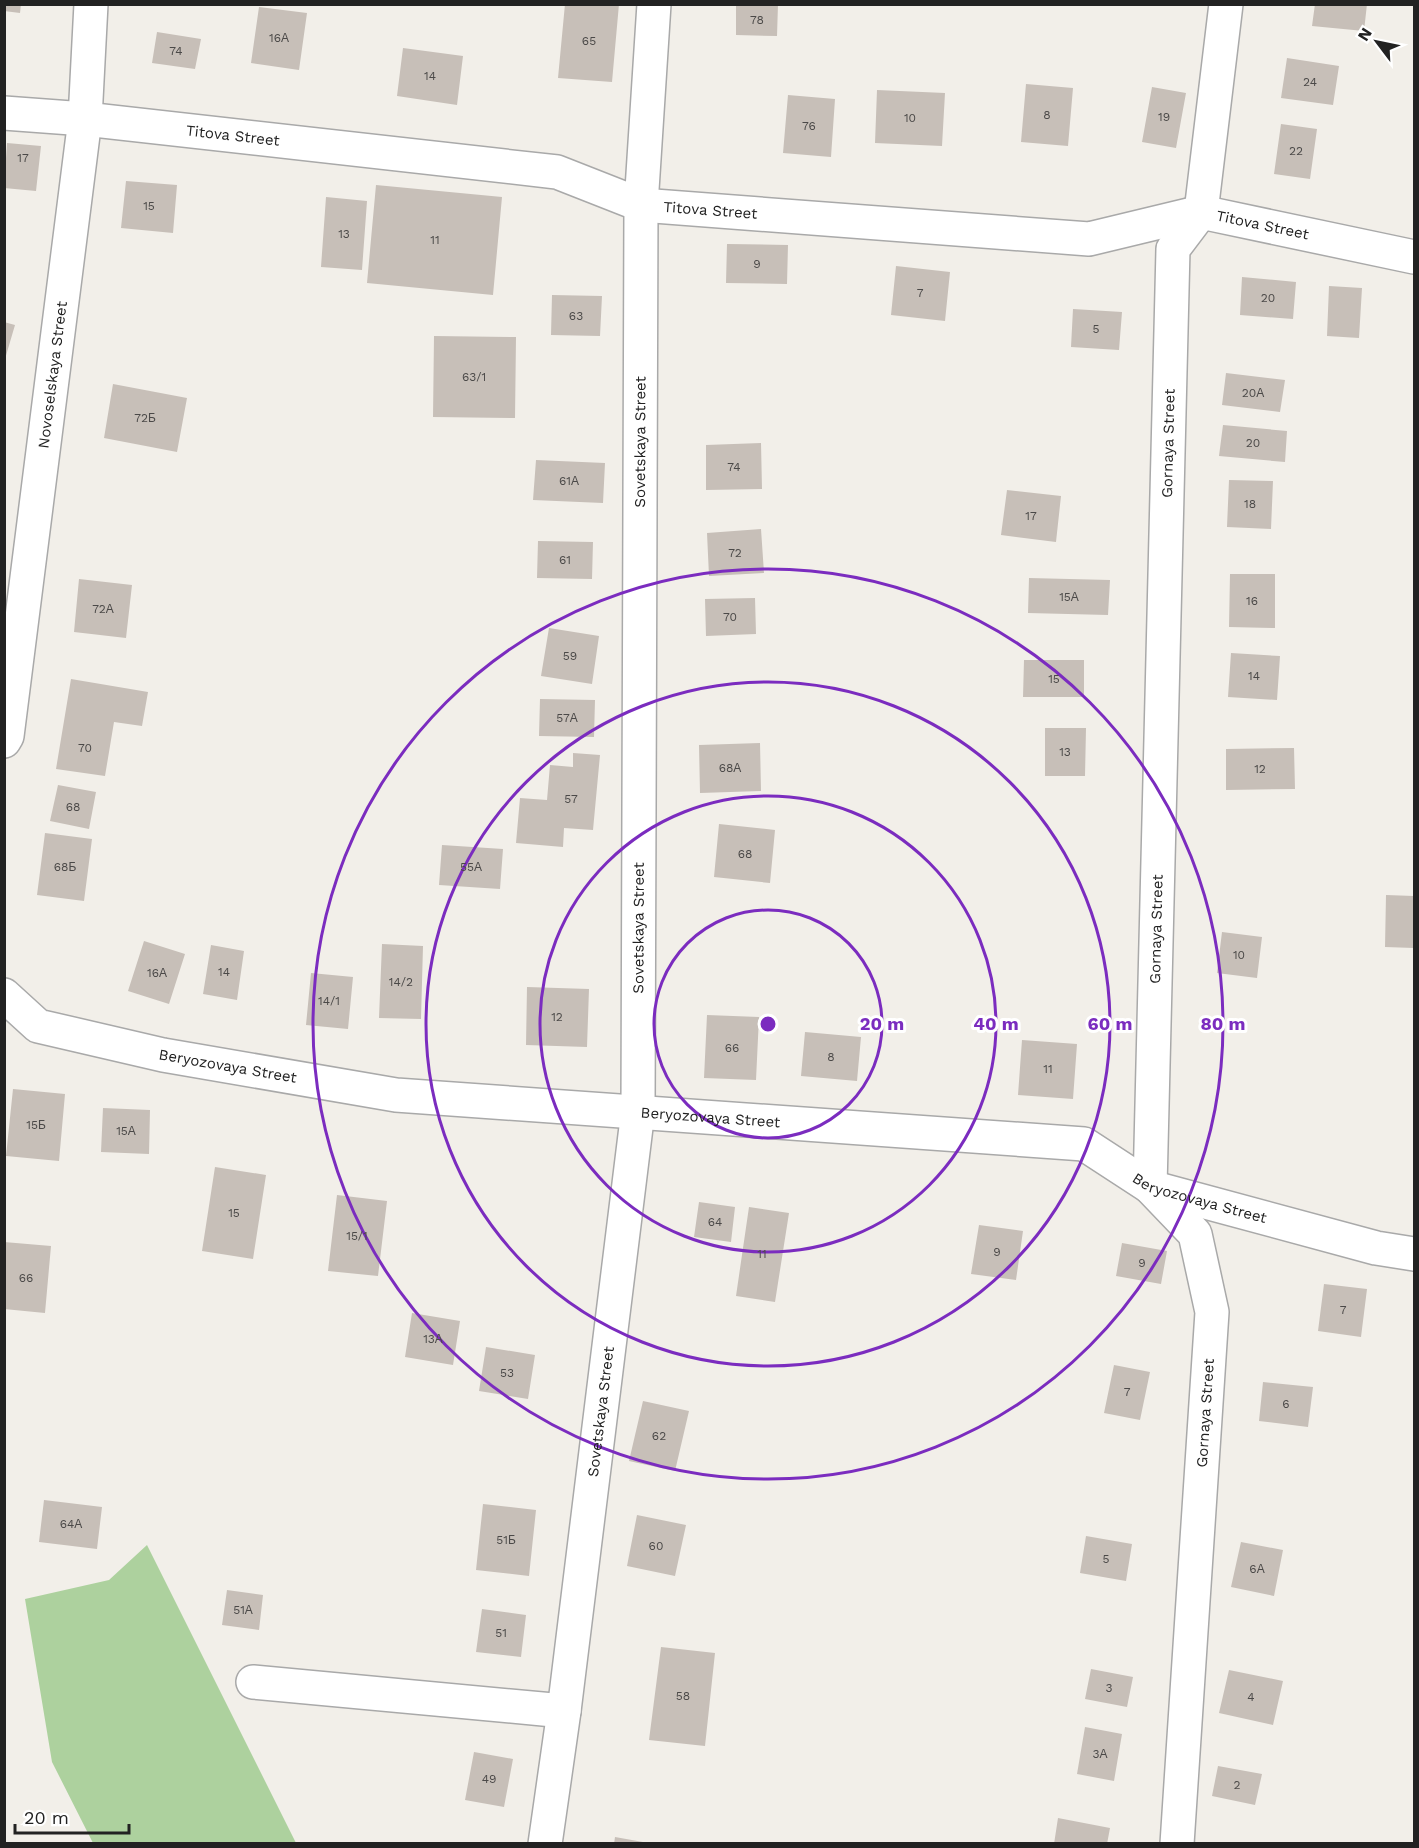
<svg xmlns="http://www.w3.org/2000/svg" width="1419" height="1848" viewBox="0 0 1419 1848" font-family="'Work Sans',sans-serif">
  <rect width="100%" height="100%" fill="#f2efe9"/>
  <path fill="#add19e" d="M 147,1545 L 296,1843 L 93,1843 L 52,1762 L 25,1599 L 109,1580 Z"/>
  <path fill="#c7bfb8" d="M 4,4 L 21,4 L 20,13 L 4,11 Z
    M 565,4 L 619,4 L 612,82 L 558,78 Z
    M 736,4 L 778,4 L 777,36 L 736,35 Z
    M 1315,4 L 1367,4 L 1364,31 L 1312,26 Z
    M 259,7 L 307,13 L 299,70 L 251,63 Z
    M 157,32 L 201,39 L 195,69 L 152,63 Z
    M 403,48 L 463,56 L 457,105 L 397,96 Z
    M 1287,58 L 1339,66 L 1333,105 L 1281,98 Z
    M 1026,84 L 1073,88 L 1068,146 L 1021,142 Z
    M 1152,87 L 1186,93 L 1176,148 L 1142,142 Z
    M 877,90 L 945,93 L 942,146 L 875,143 Z
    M 788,95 L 835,99 L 831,157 L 783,153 Z
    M 1281,124 L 1317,129 L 1310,179 L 1274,174 Z
    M 7,143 L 41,146 L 36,191 L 4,188 Z
    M 126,181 L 177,185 L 173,233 L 121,228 Z
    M 376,185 L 502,197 L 493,295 L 367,283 Z
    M 326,197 L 367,201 L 362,270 L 321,267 Z
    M 727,244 L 788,245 L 787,284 L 726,283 Z
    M 896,266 L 950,272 L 945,321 L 891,315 Z
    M 1242,277 L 1296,282 L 1293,319 L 1240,315 Z
    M 1329,286 L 1362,288 L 1359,338 L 1327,336 Z
    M 552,295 L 602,296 L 600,336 L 551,335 Z
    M 1073,309 L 1122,312 L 1119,350 L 1071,347 Z
    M 4,322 L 15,325 L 5,359 L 4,359 Z
    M 434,336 L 516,337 L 515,418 L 433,417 Z
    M 1226,373 L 1285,380 L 1280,412 L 1222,405 Z
    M 113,384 L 187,398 L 177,452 L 104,438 Z
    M 1223,425 L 1287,431 L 1285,462 L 1219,456 Z
    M 761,443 L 762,489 L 706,490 L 706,445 Z
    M 536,460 L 605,463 L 603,503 L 533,500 Z
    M 1229,480 L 1273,481 L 1271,529 L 1227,527 Z
    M 1007,490 L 1061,496 L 1056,542 L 1001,535 Z
    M 761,529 L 764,573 L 709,576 L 707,533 Z
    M 538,541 L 593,542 L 592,579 L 537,578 Z
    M 1230,574 L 1275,574 L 1275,628 L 1229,627 Z
    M 1029,578 L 1110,580 L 1108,615 L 1028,613 Z
    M 79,579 L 132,585 L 126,638 L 74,632 Z
    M 755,598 L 756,634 L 706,636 L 705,599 Z
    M 549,628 L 599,636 L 592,684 L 541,676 Z
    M 1231,653 L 1280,656 L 1277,700 L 1228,697 Z
    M 1024,660 L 1084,660 L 1084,697 L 1023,697 Z
    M 71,679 L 148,692 L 142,726 L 114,722 L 105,776 L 56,769 Z
    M 540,699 L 595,700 L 594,737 L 539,736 Z
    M 1045,728 L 1086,728 L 1085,776 L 1045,776 Z
    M 760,743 L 761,791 L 700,793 L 699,745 Z
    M 1294,748 L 1295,789 L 1226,790 L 1226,749 Z
    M 573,753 L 600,755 L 593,830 L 564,828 L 563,847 L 516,843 L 520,798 L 547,800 L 550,765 L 573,767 Z
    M 58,785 L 96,792 L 89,829 L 50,821 Z
    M 719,824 L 775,830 L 770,883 L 714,877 Z
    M 45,833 L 92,839 L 84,901 L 37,895 Z
    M 442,845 L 503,849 L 500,889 L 439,885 Z
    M 1386,895 L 1414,896 L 1414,948 L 1385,947 Z
    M 1222,932 L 1262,937 L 1257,978 L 1217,973 Z
    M 144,941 L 185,954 L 169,1004 L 128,991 Z
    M 382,944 L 423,946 L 421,1019 L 379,1018 Z
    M 211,945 L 244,951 L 237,1000 L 203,994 Z
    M 311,973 L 353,977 L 348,1029 L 306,1025 Z
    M 527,987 L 589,989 L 587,1047 L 526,1045 Z
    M 707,1015 L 759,1017 L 756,1080 L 704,1078 Z
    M 805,1032 L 861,1037 L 857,1081 L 801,1076 Z
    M 1022,1040 L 1077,1044 L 1073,1099 L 1018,1095 Z
    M 13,1089 L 65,1094 L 59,1161 L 6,1156 Z
    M 103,1108 L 150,1110 L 149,1154 L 101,1152 Z
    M 215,1167 L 266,1175 L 253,1259 L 202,1251 Z
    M 337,1195 L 387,1201 L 378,1276 L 328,1271 Z
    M 699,1202 L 735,1207 L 731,1242 L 694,1237 Z
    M 749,1207 L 789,1213 L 775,1302 L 736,1296 Z
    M 979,1225 L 1023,1231 L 1016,1280 L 971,1274 Z
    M 4,1242 L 51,1246 L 45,1313 L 4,1309 Z
    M 1122,1243 L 1167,1251 L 1161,1284 L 1116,1276 Z
    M 1324,1284 L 1367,1289 L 1361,1337 L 1318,1331 Z
    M 412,1313 L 460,1321 L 453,1365 L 405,1357 Z
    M 486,1347 L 535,1355 L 528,1399 L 479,1391 Z
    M 1114,1365 L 1150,1372 L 1140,1420 L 1104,1413 Z
    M 1263,1382 L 1313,1387 L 1308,1427 L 1259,1421 Z
    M 643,1401 L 689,1411 L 675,1471 L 629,1461 Z
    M 44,1500 L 102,1507 L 97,1549 L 39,1542 Z
    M 483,1504 L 536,1510 L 529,1576 L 476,1570 Z
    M 637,1515 L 686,1525 L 675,1576 L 627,1566 Z
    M 1086,1536 L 1132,1544 L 1126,1581 L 1080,1573 Z
    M 1241,1542 L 1283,1550 L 1274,1596 L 1231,1587 Z
    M 227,1590 L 263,1595 L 259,1630 L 222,1625 Z
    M 482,1609 L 526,1615 L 521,1657 L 476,1652 Z
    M 661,1647 L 715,1653 L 705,1746 L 649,1740 Z
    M 1091,1669 L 1133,1677 L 1127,1707 L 1085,1699 Z
    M 1229,1670 L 1283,1681 L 1273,1725 L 1219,1713 Z
    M 1085,1727 L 1122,1734 L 1114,1781 L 1077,1774 Z
    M 474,1752 L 513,1759 L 504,1807 L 465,1800 Z
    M 1218,1766 L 1262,1774 L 1255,1805 L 1212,1796 Z
    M 1058,1818 L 1110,1828 L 1107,1844 L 1054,1844 Z
    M 615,1837 L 643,1842 L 642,1844 L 614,1844 Z"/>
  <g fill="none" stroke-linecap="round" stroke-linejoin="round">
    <g stroke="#a9a9a9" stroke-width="36">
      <g id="minor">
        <path id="s1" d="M 4,113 L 85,119 L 557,172 L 641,205 L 1089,239 L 1201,212 L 1414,257"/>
        <path id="s2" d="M 4,741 L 7,736 L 85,119 L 91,4"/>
        <path id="s3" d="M 4,995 L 38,1026 L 163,1055 L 396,1095 L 1084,1144 L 1150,1187 L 1376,1248 L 1414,1254"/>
        <path d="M 253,1682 L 564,1711"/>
        <path id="s4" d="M 545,1844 L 564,1711 L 638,1111 L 641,205 L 654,4"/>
        <path id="s5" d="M 1177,1844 L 1212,1312 L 1195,1234 L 1150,1187 L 1173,249 L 1201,212 L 1226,4"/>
      </g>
    </g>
    <use href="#minor" stroke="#fff" stroke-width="33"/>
  </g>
  <g fill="none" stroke="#7b2cbf" stroke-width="3">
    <circle cx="768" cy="1024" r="114"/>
    <circle cx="768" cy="1024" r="228"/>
    <circle cx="768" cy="1024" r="342"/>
    <circle cx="768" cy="1024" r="455"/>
  </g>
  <g text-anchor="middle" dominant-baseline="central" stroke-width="6" stroke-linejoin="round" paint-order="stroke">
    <g font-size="12" fill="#4b4948">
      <text x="757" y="20">78</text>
      <text x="279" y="38">16А</text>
      <text x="589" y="41">65</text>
      <text x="176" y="51">74</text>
      <text x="430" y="76">14</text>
      <text x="1310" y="82">24</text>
      <text x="1047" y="115">8</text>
      <text x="1164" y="117">19</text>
      <text x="910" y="118">10</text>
      <text x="809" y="126">76</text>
      <text x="1296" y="151">22</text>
      <text x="23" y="158">17</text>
      <text x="149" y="206">15</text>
      <text x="344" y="234">13</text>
      <text x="435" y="240">11</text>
      <text x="757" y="264">9</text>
      <text x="920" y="293">7</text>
      <text x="1268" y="298">20</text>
      <text x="576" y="316">63</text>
      <text x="1096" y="329">5</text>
      <text x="474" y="377">63/1</text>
      <text x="1253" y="393">20А</text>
      <text x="145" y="418">72Б</text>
      <text x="1253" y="443">20</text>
      <text x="734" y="467">74</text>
      <text x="569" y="481">61А</text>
      <text x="1250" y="504">18</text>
      <text x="1031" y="516">17</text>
      <text x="735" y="553">72</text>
      <text x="565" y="560">61</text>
      <text x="1069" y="597">15А</text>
      <text x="1252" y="601">16</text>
      <text x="103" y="609">72А</text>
      <text x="730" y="617">70</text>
      <text x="570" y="656">59</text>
      <text x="1254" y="676">14</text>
      <text x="1054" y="679">15</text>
      <text x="567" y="718">57А</text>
      <text x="85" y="748">70</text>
      <text x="1065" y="752">13</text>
      <text x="730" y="768">68А</text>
      <text x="1260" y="769">12</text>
      <text x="571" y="799">57</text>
      <text x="73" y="807">68</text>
      <text x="745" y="854">68</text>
      <text x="65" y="867">68Б</text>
      <text x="471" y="867">55А</text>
      <text x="1239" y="955">10</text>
      <text x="224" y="972">14</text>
      <text x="157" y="973">16А</text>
      <text x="401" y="982">14/2</text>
      <text x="329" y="1001">14/1</text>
      <text x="557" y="1017">12</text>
      <text x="732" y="1048">66</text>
      <text x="831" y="1057">8</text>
      <text x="1048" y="1069">11</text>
      <text x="36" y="1125">15Б</text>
      <text x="126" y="1131">15А</text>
      <text x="234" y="1213">15</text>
      <text x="715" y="1222">64</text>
      <text x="357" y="1236">15/1</text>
      <text x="997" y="1252">9</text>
      <text x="762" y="1254">11</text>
      <text x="1142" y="1263">9</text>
      <text x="26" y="1278">66</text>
      <text x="1343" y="1310">7</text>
      <text x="433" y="1339">13А</text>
      <text x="507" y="1373">53</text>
      <text x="1127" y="1392">7</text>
      <text x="1286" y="1404">6</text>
      <text x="659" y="1436">62</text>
      <text x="71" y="1524">64А</text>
      <text x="506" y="1540">51Б</text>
      <text x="656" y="1546">60</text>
      <text x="1106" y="1559">5</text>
      <text x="1257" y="1569">6А</text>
      <text x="243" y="1610">51А</text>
      <text x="501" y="1633">51</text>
      <text x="1109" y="1688">3</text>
      <text x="683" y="1696">58</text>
      <text x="1251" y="1697">4</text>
      <text x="1100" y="1754">3А</text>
      <text x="489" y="1779">49</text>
      <text x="1237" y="1785">2</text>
    </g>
    <g font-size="15" fill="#222" stroke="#fff">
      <text stroke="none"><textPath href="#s1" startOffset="230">Titova Street</textPath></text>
      <text stroke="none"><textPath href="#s1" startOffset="716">Titova Street</textPath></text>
      <text stroke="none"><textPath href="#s1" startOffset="1274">Titova Street</textPath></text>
      <text stroke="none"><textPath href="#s2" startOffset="370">Novoselskaya Street</textPath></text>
      <text stroke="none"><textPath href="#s4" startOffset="1408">Sovetskaya Street</textPath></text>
      <text stroke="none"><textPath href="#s5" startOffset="1422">Gornaya Street</textPath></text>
      <text stroke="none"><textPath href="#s4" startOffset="922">Sovetskaya Street</textPath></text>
      <text stroke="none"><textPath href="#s5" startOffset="936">Gornaya Street</textPath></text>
      <text stroke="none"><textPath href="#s3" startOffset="240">Beryozovaya Street</textPath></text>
      <text stroke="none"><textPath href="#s3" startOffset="726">Beryozovaya Street</textPath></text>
      <text stroke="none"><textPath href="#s3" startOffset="1230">Beryozovaya Street</textPath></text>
      <text stroke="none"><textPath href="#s4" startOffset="436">Sovetskaya Street</textPath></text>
      <text stroke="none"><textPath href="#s5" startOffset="432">Gornaya Street</textPath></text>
    </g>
  </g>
  <circle cx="768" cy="1024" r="9" fill="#7b2cbf" stroke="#fff" stroke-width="3"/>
  <g font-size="18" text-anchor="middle" font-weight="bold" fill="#7b2cbf" stroke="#fff" stroke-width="6" stroke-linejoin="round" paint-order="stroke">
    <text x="882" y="1030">20 m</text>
    <text x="996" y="1030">40 m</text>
    <text x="1110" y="1030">60 m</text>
    <text x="1223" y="1030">80 m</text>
  </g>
  <rect width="1419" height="1848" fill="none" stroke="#222222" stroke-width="12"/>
  <g transform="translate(1377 42) rotate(302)" stroke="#ffffff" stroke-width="4.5" paint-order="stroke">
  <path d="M0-4.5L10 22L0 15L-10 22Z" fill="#222222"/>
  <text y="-9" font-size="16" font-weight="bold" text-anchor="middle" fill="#222222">N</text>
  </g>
  <path d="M15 1824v9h114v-9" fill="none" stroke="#222222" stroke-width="3"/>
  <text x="24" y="1824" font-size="18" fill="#222222" stroke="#ffffff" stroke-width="4.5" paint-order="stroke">20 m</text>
</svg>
